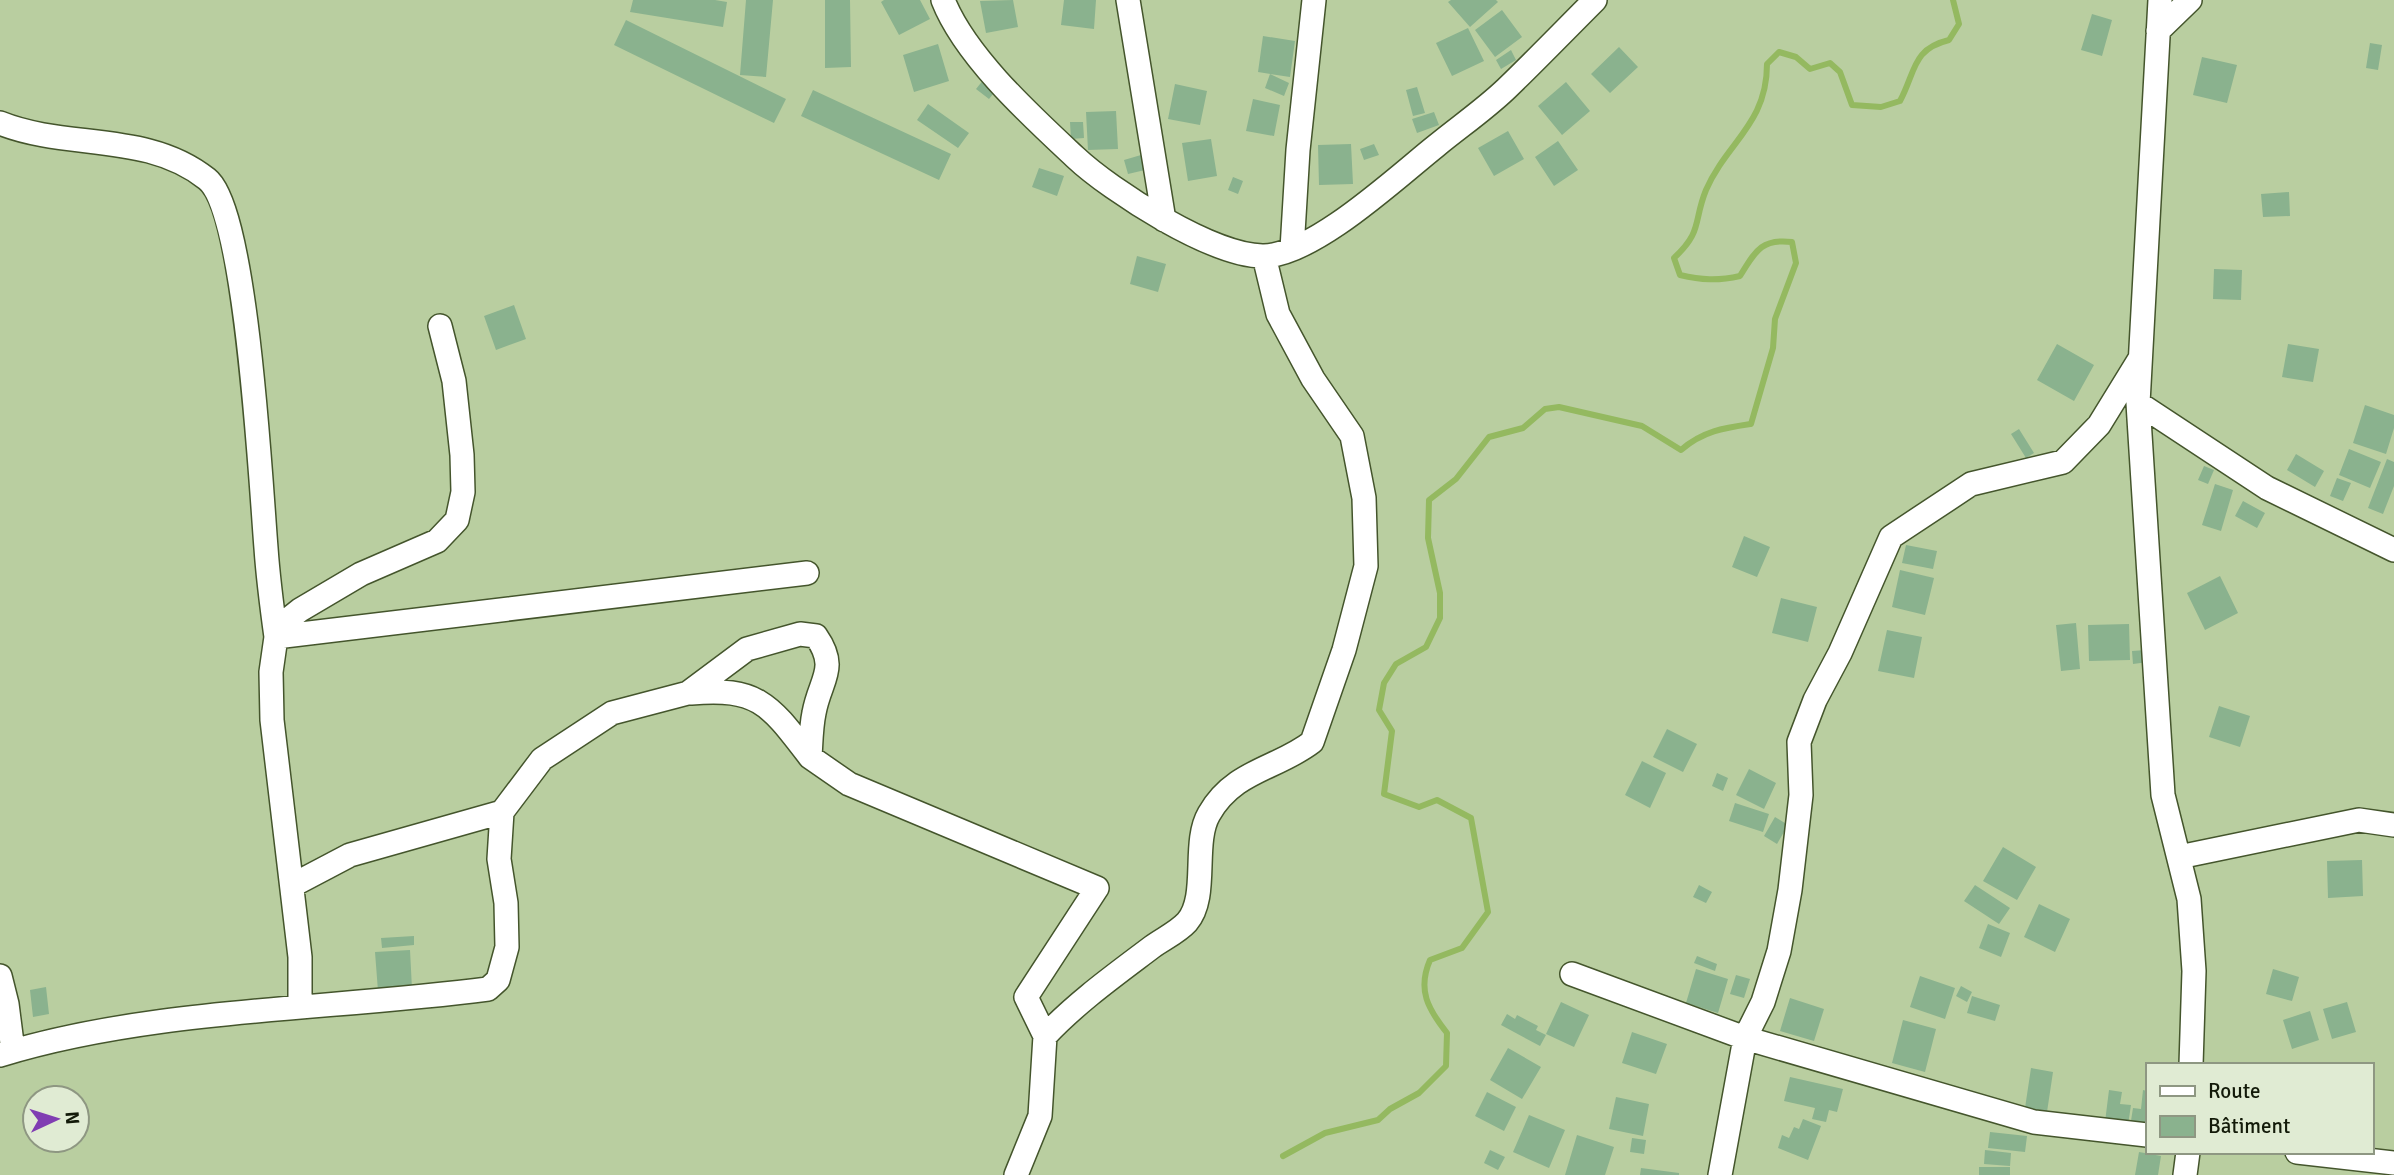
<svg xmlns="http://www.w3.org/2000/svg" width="2394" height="1175" viewBox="0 0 2394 1175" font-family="Signika,sans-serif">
  <rect width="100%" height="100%" fill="#b9cea0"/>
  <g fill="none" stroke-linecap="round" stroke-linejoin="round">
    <path stroke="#94b960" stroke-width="6" d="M 1283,1156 L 1325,1133 L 1378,1120 L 1390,1109 L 1419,1093 L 1446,1066 L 1447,1033 C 1428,1009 1417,990 1430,960 L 1462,948 L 1488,912 L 1471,818 L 1437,800 L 1419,807 L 1384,794 L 1392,731 L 1379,710 L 1384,683 L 1396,664 L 1426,647 L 1440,618 L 1440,593 L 1428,538 L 1429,500 L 1456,479 L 1489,437 L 1523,428 L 1545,409 L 1559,407 L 1642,426 L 1681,450 C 1703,431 1724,428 1751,424 L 1773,348 L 1775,319 L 1796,263 L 1792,242 C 1761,238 1755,252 1740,276 C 1718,281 1701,280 1680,275 L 1674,258 C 1703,231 1693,222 1706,190 C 1727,142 1767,124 1767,64 L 1779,52 L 1796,57 L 1810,69 L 1830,63 L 1840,72 L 1852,105 L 1881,107 L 1900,101 C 1916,71 1912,49 1949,40 L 1959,24 L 1953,0"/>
  </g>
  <path fill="#8ab28e" d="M 633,0 L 715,0 L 727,2 L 723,27 L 630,12 Z
    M 746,0 L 773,0 L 766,77 L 740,75 Z
    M 825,0 L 850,0 L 851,67 L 825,68 Z
    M 884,0 L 920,0 L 930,19 L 899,35 L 881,2 Z
    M 1013,0 L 1018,27 L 986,33 L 980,1 Z
    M 1064,0 L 1096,0 L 1094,29 L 1061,25 Z
    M 1451,0 L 1496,0 L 1498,2 L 1470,27 L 1448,2 Z
    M 1502,10 L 1522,37 L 1495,57 L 1475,30 Z
    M 2092,14 L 2112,20 L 2102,56 L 2081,50 Z
    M 626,20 L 786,99 L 774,123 L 614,45 Z
    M 1468,28 L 1484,61 L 1452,76 L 1436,43 Z
    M 1263,36 L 1295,41 L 1290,77 L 1258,72 Z
    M 2370,43 L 2382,45 L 2378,70 L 2366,68 Z
    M 938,44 L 949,81 L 914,92 L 903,55 Z
    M 1619,47 L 1638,67 L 1610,93 L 1591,74 Z
    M 1511,50 L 1516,60 L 1501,69 L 1496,60 Z
    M 2202,57 L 2237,65 L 2227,103 L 2193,95 Z
    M 1270,74 L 1289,83 L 1284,96 L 1265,88 Z
    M 984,79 L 997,89 L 989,99 L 976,89 Z
    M 1566,82 L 1590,111 L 1562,135 L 1538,106 Z
    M 1175,84 L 1207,91 L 1200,125 L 1168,119 Z
    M 1417,87 L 1425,113 L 1413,116 L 1406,90 Z
    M 813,90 L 951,154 L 939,180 L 801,116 Z
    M 1253,99 L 1280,105 L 1274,136 L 1246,131 Z
    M 928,104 L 969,133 L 958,148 L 917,120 Z
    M 1116,111 L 1118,149 L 1088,150 L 1086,112 Z
    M 1434,112 L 1439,125 L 1417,133 L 1412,119 Z
    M 1070,122 L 1083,122 L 1084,138 L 1071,139 Z
    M 1508,131 L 1524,159 L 1494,176 L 1478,148 Z
    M 1211,139 L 1217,176 L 1188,181 L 1182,143 Z
    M 1558,141 L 1578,170 L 1554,186 L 1535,157 Z
    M 1351,144 L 1353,184 L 1319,185 L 1318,145 Z
    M 1374,144 L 1379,155 L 1364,160 L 1360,149 Z
    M 1141,155 L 1145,170 L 1128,174 L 1124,160 Z
    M 1039,168 L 1064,176 L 1057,196 L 1032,187 Z
    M 1233,177 L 1243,181 L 1238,194 L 1228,190 Z
    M 2289,192 L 2290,216 L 2263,217 L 2261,194 Z
    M 1137,256 L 1166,264 L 1158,292 L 1130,284 Z
    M 2214,269 L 2242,270 L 2241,300 L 2213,299 Z
    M 514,305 L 526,339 L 496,350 L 484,316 Z
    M 2057,344 L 2094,365 L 2074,401 L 2037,380 Z
    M 2288,344 L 2319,349 L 2313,382 L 2282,377 Z
    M 2365,405 L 2394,415 L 2394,428 L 2386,454 L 2353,443 Z
    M 2019,429 L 2034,453 L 2026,458 L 2011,434 Z
    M 2349,449 L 2381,462 L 2370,488 L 2339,475 Z
    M 2296,454 L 2324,471 L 2315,487 L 2287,470 Z
    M 2387,459 L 2394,462 L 2394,486 L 2383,514 L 2368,508 Z
    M 2204,466 L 2214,470 L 2208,484 L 2198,480 Z
    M 2337,478 L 2351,483 L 2343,501 L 2330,496 Z
    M 2215,484 L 2233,490 L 2221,531 L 2202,525 Z
    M 2243,501 L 2265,513 L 2257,528 L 2235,516 Z
    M 1744,536 L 1770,547 L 1757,577 L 1732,567 Z
    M 1906,545 L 1937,551 L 1933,569 L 1902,563 Z
    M 1900,570 L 1934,578 L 1925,615 L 1892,607 Z
    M 2220,576 L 2238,613 L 2205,630 L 2187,593 Z
    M 1781,598 L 1817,607 L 1808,642 L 1772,633 Z
    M 2076,623 L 2080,669 L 2061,671 L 2056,625 Z
    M 2129,624 L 2130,660 L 2089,661 L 2088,625 Z
    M 1887,630 L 1922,637 L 1914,678 L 1878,671 Z
    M 2146,650 L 2148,662 L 2133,664 L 2132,651 Z
    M 2219,706 L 2250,716 L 2240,747 L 2209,737 Z
    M 1667,729 L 1697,744 L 1683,772 L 1653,757 Z
    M 1642,761 L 1666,773 L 1650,808 L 1625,795 Z
    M 1749,769 L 1776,783 L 1764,809 L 1736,795 Z
    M 1717,773 L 1728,778 L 1723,791 L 1712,786 Z
    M 1735,803 L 1769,814 L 1763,832 L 1729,821 Z
    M 1775,817 L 1788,825 L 1777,844 L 1764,836 Z
    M 2003,847 L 2036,867 L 2017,900 L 1983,881 Z
    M 2362,860 L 2363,896 L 2328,898 L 2327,861 Z
    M 1699,885 L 1712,892 L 1706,903 L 1693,897 Z
    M 1975,885 L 2010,908 L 1999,924 L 1964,901 Z
    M 2039,904 L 2070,919 L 2055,952 L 2024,937 Z
    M 1988,924 L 2010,933 L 2001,957 L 1979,948 Z
    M 414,936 L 414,945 L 382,948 L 381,938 Z
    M 410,950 L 412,989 L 378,991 L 375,952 Z
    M 1697,956 L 1717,964 L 1715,971 L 1694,963 Z
    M 1696,969 L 1728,979 L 1718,1013 L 1686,1003 Z
    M 2273,969 L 2299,977 L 2292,1001 L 2266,994 Z
    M 1736,975 L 1750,979 L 1744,998 L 1730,994 Z
    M 1920,976 L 1955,988 L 1945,1019 L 1910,1007 Z
    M 1961,986 L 1972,992 L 1967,1002 L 1956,996 Z
    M 46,987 L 49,1014 L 33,1017 L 30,990 Z
    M 1972,996 L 2000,1005 L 1995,1021 L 1967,1013 Z
    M 1790,998 L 1824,1009 L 1814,1041 L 1780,1031 Z
    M 1561,1002 L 1589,1015 L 1574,1047 L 1546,1034 Z
    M 2347,1002 L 2356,1032 L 2332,1039 L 2323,1009 Z
    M 2310,1011 L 2319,1040 L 2292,1049 L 2283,1020 Z
    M 1507,1014 L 1515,1019 L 1517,1015 L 1538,1026 L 1536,1030 L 1546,1035 L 1540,1046 L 1501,1025 Z
    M 1903,1020 L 1936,1029 L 1925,1072 L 1892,1063 Z
    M 1632,1032 L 1667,1044 L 1656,1074 L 1622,1063 Z
    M 1508,1048 L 1541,1067 L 1522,1099 L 1490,1080 Z
    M 2031,1068 L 2053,1072 L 2047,1112 L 2025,1108 Z
    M 1790,1077 L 1843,1089 L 1837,1112 L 1829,1110 L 1826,1122 L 1812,1119 L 1815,1108 L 1784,1101 Z
    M 2109,1090 L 2122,1092 L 2120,1104 L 2131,1105 L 2128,1125 L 2105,1122 Z
    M 2143,1090 L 2147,1091 L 2147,1130 L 2130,1127 L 2133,1108 L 2141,1109 Z
    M 1487,1092 L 1516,1107 L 1504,1131 L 1475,1116 Z
    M 1616,1097 L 1649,1104 L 1643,1136 L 1609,1129 Z
    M 1529,1115 L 1565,1130 L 1549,1168 L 1513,1152 Z
    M 1803,1119 L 1821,1126 L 1808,1160 L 1778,1148 L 1782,1135 L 1789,1138 L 1794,1127 L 1799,1129 Z
    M 1990,1132 L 2027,1136 L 2025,1152 L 1988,1148 Z
    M 1577,1135 L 1614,1147 L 1605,1175 L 1565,1175 Z
    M 1632,1138 L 1646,1140 L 1644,1154 L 1630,1152 Z
    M 1490,1150 L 1505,1157 L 1498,1170 L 1484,1163 Z
    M 1985,1150 L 2011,1153 L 2010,1166 L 1984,1164 Z
    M 2139,1152 L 2161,1156 L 2158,1175 L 2135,1175 Z
    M 1979,1167 L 2010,1167 L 2010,1175 L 1979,1175 Z
    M 1641,1168 L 1679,1173 L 1679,1175 L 1640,1175 Z"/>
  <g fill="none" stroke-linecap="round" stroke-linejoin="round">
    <g stroke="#44552c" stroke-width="26">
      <path id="minor" d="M 943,0 C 965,56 1030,115 1075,157 C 1111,191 1214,257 1264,256 C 1314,255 1397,177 1436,146 C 1459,127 1484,110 1506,89 C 1536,60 1565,30 1595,0
        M 1128,0 L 1164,220
        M 2160,0 L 2138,403 L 2163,795 L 2189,899 L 2194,971 L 2191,1065
        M 2158,31 L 2190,0
        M 0,123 C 67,150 147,131 207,179 C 247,210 261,488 266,548 C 268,577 272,608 276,637 L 807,573
        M 1292,249 L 1298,150 L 1314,0
        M 2138,403 L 2267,488 L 2394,550
        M 691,693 C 759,687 770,705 810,757
        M 2179,857 L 2359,820 L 2394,825
        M 293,885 L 350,855 L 502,812
        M 1572,974 L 1745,1038 L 2034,1122 L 2147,1135
        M 0,976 L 7,1004 L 13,1051
        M 300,1007 L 300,957 L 272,720 L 271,672 L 276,637 L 290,618 L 300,610 L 361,574 L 437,541 L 457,520 L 463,492 L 462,455 L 454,381 L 440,326
        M 0,1055 C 153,1008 329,1010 488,989 L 498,980 L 507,947 L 506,903 L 499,859 L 502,812 L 542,759 L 612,713 L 688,693 L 747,649 L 800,634 L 816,636 C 839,669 820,679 814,713 C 811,727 811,742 810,757 L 849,784 L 1097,888 L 1026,997 L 1045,1036 C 1077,1002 1115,975 1152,947 C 1163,939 1178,932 1187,922 C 1209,897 1192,843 1209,814 C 1234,770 1277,769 1312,742 L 1344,650 L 1366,566 L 1364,498 L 1352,436 L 1313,379 L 1278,314 L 1264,256
        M 2297,1152 L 2394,1163
        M 1016,1175 L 1040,1116 L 1045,1036
        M 1720,1175 L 1745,1038 L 1763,1002 L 1779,951 L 1790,890 L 1801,795 L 1799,742 L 1815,700 L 1840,653 L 1891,537 L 1971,484 L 2063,462 L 2099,425 L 2139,360
        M 2185,1175 L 2188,1152"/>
    </g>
    <use href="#minor" stroke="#fff" stroke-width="23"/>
  </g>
  <rect x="2146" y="1063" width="228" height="91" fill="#e0ebd3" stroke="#8e9782" stroke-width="2"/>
  <rect x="2160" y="1086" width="35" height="10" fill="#ffffff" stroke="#8e9782" stroke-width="2"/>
  <text x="2208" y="1098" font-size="21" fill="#131a09">Route</text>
  <rect x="2160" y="1116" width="35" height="21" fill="#8ab28e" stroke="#8e9782" stroke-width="2"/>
  <text x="2208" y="1133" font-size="21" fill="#131a09">Bâtiment</text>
  <g transform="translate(56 1119) rotate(86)"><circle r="33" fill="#e0ebd3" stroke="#8e9782" stroke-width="2"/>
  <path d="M0-5L12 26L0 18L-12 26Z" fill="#803db2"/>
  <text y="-10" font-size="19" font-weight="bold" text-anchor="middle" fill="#131a09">N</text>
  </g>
</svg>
